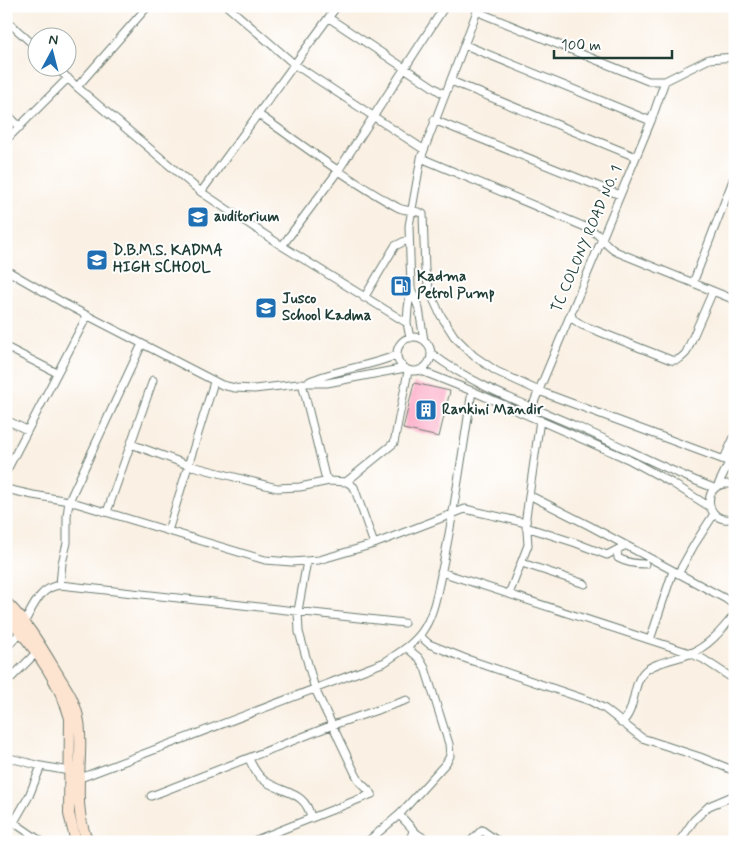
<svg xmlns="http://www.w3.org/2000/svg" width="741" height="848" viewBox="0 0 741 848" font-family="Mynerve,sans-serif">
  <rect width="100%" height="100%" fill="#fff"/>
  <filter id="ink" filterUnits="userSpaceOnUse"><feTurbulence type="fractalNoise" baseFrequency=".02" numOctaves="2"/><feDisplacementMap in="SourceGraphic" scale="10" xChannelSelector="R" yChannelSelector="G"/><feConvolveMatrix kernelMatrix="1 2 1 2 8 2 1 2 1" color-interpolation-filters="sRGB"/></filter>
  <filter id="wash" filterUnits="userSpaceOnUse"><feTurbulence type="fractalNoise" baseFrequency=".0096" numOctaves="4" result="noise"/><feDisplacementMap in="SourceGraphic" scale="20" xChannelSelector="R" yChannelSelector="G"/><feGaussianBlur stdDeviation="1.12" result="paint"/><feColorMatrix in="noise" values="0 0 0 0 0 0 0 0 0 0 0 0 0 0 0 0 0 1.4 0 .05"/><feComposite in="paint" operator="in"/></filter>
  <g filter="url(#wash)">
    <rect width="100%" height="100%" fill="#faf0e3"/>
    <g id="blocks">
      <path fill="#fca5c3" d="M 414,383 L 450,391 L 439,437 L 403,429 Z"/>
    </g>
  </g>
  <g filter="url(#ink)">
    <use href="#blocks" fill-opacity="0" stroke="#6c7c71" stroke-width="1"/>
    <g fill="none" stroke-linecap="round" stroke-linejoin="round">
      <g stroke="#6c7c71" stroke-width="9">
        <path id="street" d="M 227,6 L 294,64 L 423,149
          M 476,7 L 483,14 L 648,81 L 665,81 L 709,59 L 735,57
          M 329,18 L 445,95
          M 6,20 L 38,49
          M 465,45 L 651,121
          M 57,68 L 77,87 L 201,192 L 282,246 L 407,323
          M 451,81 L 636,157
          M 77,87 L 148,6
          M 6,113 L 20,127
          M 258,114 C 304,146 348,180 397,207 C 405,212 415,209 423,214 L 425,270 L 430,292 L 440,314 L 454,336 L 474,356 L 496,371 L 539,391 L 735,464
          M 434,120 L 620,195
          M 6,140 L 68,78
          M 421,158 L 590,229 C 601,235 606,247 617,252 L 735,300
          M 201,192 L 337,6
          M 282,246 L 338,171 L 445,6
          M 6,270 L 67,305 L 222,385 L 235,388 L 254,389 L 307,383 L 327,383 L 405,368
          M 693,283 L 735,175
          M 411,288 L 419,309 L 424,340
          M 364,298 L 395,246 L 409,239
          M 571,314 L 573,319 L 582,325 L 671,360 C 679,361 681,358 686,353 L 713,291
          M397 354a17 17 0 1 1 34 0a17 17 0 1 1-34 0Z
          M 410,338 L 407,323 L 408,308 L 411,288 L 409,226 L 421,158 L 479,6
          M 6,347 L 57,373
          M 431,353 C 475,387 528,405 578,427 C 624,447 668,471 714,488
          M 419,370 L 472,391 L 628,459 L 672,483 L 710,507
          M 310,381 C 338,369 368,367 397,355
          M 302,383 L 325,476 L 329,481 L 347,482 L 354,487 L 374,544
          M 532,407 L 651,121 L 665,81
          M 6,420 L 27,430
          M 131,444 L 188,465 L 277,488 L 300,487 L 329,481
          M 724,459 L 735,435
          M 6,472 L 87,316
          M 346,482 L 394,443 L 408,371
          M 718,485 L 735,450
          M 735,485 C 698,477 704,528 735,518
          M 6,489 L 33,495 L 69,501 L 265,560 L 292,562 L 319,560 L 374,544 L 465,509 L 526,523
          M 529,495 L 590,526 L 726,599 L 735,606
          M 107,512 L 153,380
          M 526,527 L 576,543 L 607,555 L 626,545
          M 168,531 L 214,382
          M 617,550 L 618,558 C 627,563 635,564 645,564
          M 522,563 L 585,584
          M 441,572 L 687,652 L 703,659 L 735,680
          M 678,574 L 694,545 L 714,514
          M 60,585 L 62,563 L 67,543 L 67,516 L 69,501 L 142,344
          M 509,594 L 528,545 L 526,517 L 540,420
          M 24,623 C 33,607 40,587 60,585 L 404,623
          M 420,636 L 429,644 L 464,658 L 590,701 L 605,709 L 642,738 L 700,757 L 735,771
          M 650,640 L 673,571
          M 6,648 L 21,632
          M 6,683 L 36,653
          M 621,723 C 637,711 631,684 645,671 C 653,663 677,659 689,654 C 708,647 722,630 735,614
          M 6,757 L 41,766 L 69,771
          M 249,759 C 253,767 257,776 265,781 C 284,794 306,791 311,818
          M 75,780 L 385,662 C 400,652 416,643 425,627 C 435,611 439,583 443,565 C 455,507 463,449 472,391
          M 151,796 L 333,725 L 407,700
          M 399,815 C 413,827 412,834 432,842
          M 6,817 L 42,842
          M 14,822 L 29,796 L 41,766
          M 251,842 L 372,794 L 360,782 L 356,775 L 315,689 L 299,632 L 298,611 L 307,561
          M 367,842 L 399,815 L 446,763 L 450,756 L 449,744 L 425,668 L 419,658 L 407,648
          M 409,842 L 413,831
          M 470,842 L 482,830 L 499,842
          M 679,842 L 694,820 L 709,806 L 735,795"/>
      </g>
      <g stroke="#6c7c71" stroke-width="12">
        <path id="secondary" d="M 6,602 C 27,622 42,648 57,673 C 62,682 68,690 72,699 C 77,710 80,721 80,733 C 82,769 72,807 88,842
          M 6,615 C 32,644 59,680 70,718 L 69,814 L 76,842"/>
      </g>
      <use href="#street" stroke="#fff" stroke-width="7"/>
      <use href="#secondary" stroke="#fde4d1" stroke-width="10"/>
    </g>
  </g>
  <defs>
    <g id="school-square" transform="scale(1.125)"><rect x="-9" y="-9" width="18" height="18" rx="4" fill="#1f6fb2" stroke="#fff"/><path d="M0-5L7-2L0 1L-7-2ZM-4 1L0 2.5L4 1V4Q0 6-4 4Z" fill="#fff"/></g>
    <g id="fuel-square" transform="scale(1.125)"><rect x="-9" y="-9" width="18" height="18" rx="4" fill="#1f6fb2" stroke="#fff"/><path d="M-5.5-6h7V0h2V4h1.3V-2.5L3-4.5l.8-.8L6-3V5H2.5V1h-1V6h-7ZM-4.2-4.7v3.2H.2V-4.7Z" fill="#fff"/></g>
    <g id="building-square" transform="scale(1.125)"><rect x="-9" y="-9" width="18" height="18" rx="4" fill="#1f6fb2" stroke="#fff"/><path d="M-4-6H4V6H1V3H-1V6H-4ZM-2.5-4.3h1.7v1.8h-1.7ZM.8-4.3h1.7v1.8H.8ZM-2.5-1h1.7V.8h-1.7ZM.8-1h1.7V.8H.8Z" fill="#fff"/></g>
  </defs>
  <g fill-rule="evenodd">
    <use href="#school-square" x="198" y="217"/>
    <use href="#school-square" x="97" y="260"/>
    <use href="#fuel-square" x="401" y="286"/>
    <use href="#school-square" x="266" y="308"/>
    <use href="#building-square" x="426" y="410"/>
  </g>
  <g text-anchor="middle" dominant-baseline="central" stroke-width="4" stroke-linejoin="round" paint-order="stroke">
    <g font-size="15" font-weight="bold" fill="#1f3d34" stroke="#fff" text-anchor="start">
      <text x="214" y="217">auditorium</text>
      <text x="113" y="251">D.B.M.S. KADMA<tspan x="113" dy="17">HIGH SCHOOL</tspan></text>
      <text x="417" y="277">Kadma<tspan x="417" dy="17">Petrol Pump</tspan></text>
      <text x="282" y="299">Jusco<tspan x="282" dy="17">School Kadma</tspan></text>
      <text x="442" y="410">Rankini Mandir</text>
    </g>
    <g font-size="15" fill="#1f3d34" stroke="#fff">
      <text transform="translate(587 239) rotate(-67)">TC COLONY ROAD NO. 1</text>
    </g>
  </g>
  <rect width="741" height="848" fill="none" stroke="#fff" stroke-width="25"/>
  <g transform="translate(52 52) rotate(7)"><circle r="24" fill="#ffffff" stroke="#a5b1ae"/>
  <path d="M0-4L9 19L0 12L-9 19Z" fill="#1f6fb2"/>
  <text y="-8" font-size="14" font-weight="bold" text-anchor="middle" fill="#1f3d34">N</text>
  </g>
  <path d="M554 50v8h118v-8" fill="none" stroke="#1f3d34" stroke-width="2.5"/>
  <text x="561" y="50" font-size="15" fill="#1f3d34" stroke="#ffffff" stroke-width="4" paint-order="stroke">100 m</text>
</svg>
